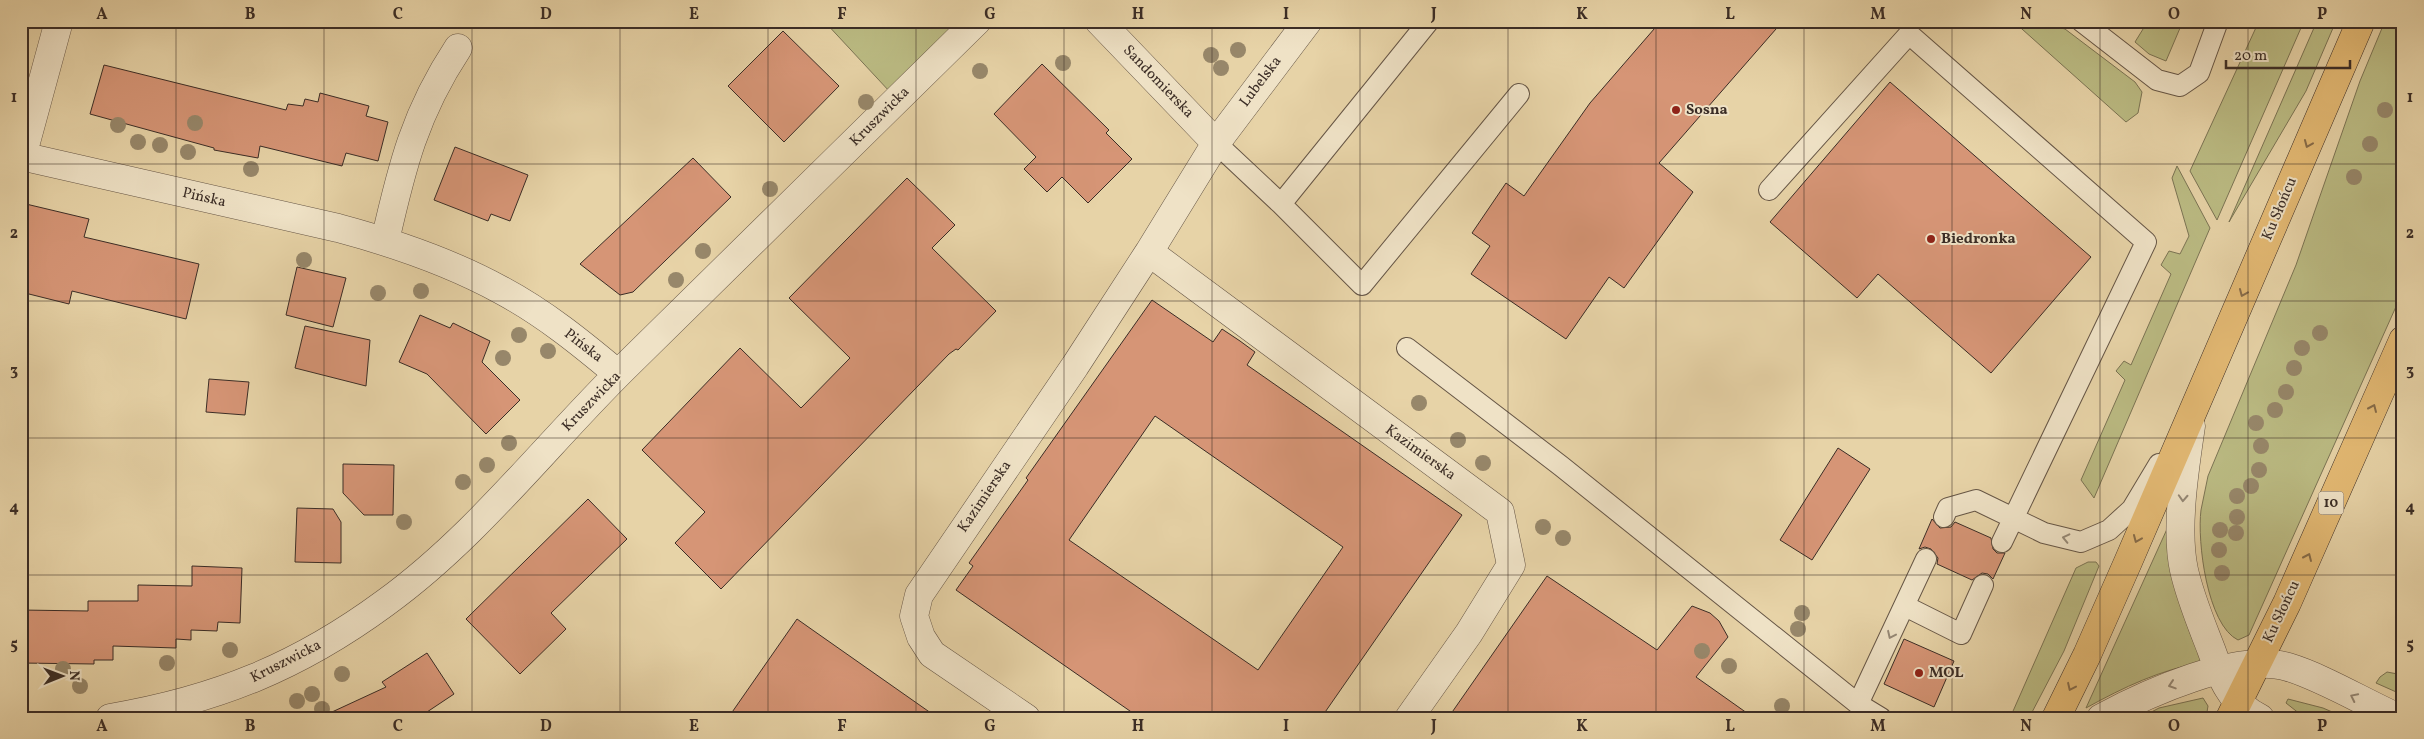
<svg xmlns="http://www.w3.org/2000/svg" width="2424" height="739" viewBox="0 0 2424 739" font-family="Vollkorn,serif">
  <rect width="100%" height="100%" fill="#e7d3a7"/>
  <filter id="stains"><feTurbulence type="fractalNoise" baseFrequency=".004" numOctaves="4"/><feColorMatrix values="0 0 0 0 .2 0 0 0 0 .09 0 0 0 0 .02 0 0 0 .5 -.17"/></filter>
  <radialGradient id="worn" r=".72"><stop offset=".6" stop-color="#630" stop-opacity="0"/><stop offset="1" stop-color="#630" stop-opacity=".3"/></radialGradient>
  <path fill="#bbbb83" stroke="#7b7454" d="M 824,21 L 963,21 L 890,92 Z
    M 2013,21 L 2034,21 L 2065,29 L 2135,82 L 2142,92 L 2138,113 L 2126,122 Z
    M 2148,21 L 2183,21 L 2166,61 L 2149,54 L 2135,42 Z
    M 2259,21 L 2304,21 L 2217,220 L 2190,171 Z
    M 2317,21 L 2336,21 L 2306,91 L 2229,222 Z
    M 2385,21 L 2403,21 L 2403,291 L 2249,635 L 2238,640 C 2207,625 2197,541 2201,510 C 2203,499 2206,487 2208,476 L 2296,265 L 2360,81 Z
    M 2177,166 L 2210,228 L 2094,498 L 2081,480 L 2125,380 L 2116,371 L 2124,361 L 2131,365 L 2171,274 L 2161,265 L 2169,251 L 2180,254 L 2189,236 L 2172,178 Z
    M 2167,529 C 2173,576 2181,619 2203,662 C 2160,670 2124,687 2086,708 Z
    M 2088,562 L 2096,562 L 2099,566 L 2064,651 L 2029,718 L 2010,718 L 2076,568 Z
    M 2387,672 L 2403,675 L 2403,695 L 2376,683 L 2380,677 Z
    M 2203,698 L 2208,706 L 2206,718 L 2140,718 L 2159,708 Z
    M 2288,699 L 2323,708 L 2346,718 L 2305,718 L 2286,703 Z"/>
  <path fill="#d69576" stroke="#3b2d26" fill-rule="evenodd" d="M 1661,21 L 1783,21 L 1659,163 L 1693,192 L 1624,288 L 1609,277 L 1566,339 L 1471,274 L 1490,246 L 1472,233 L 1506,183 L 1524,196 L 1590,103 Z
    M 783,31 L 839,86 L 784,142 L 728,86 Z
    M 1042,64 L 1109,130 L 1106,133 L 1132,159 L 1088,203 L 1062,177 L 1047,192 L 1024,169 L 1036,157 L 994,114 Z
    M 104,65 L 286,110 L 288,104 L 303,106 L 305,99 L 318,102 L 320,93 L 369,106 L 366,116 L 388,122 L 378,161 L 346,153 L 342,166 L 260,146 L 258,158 L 214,150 L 214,148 L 90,114 Z
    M 1890,82 L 2091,257 L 1991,373 L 1878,274 L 1857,298 L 1770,222 Z
    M 455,147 L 528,175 L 510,221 L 491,214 L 488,221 L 434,200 Z
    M 693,158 L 731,197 L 633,292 L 620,295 L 580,264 Z
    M 907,178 L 955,225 L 932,248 L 996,311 L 958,350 L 956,349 L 949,354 L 721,589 L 675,543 L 705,512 L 642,450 L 740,348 L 801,408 L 850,358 L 789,298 Z
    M 26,204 L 89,219 L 84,237 L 199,264 L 186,319 L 72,291 L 69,304 L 21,292 L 21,225 Z
    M 297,267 L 346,278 L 333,327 L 286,315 Z
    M 1152,300 L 1213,342 L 1222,329 L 1240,341 L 1255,352 L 1247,365 L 1462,515 L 1321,718 L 1140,718 L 956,590 L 973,566 L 969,563 L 1028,480 L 1026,478 ZM 1155,416 L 1343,547 L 1258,670 L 1069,540 Z
    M 420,315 L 450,328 L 453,323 L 490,341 L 482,362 L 520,400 L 486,434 L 427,374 L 399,362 Z
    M 305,326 L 370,340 L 366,386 L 295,368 Z
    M 209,379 L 249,382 L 245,415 L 206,412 Z
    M 1838,448 L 1870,469 L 1812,560 L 1780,540 Z
    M 343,464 L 394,465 L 393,515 L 364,515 L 343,493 Z
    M 588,499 L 627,539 L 551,613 L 566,629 L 520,674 L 466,619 Z
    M 297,508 L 333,509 L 341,522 L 341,563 L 295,562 Z
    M 1932,519 L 1940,528 L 1951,527 L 1955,522 L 1991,538 L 1993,549 L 1997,553 L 2005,553 L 1993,579 L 1988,574 L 1982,573 L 1972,580 L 1937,564 L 1938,558 L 1931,549 L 1925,547 L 1919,549 Z
    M 192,566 L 242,568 L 240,623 L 218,622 L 217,631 L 191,630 L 191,640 L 176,639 L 176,648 L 113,646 L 113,660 L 94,660 L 94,664 L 21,663 L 21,610 L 88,611 L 88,601 L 138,601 L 138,585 L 192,586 Z
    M 1547,576 L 1657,650 L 1692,606 L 1710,613 L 1719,621 L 1728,637 L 1696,677 L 1754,718 L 1448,718 Z
    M 797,619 L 814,631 L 938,718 L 728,718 Z
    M 1904,639 L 1954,661 L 1934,707 L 1884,684 Z
    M 427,653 L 454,694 L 418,718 L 319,718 L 386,687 L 382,682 Z"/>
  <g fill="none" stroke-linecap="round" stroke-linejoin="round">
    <g stroke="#665646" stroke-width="22">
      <path id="lane" d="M 2081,21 L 2157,80 L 2180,86 L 2199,73 L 2218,21
        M 1216,143 L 1281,204 L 1362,285 L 1519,94
        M 1769,190 L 1909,34 L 2146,242 L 2002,542
        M 1281,204 L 1429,21
        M 1407,348 L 1561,466 L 1858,704 L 1881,718
        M 1944,517 L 1948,508 L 1976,500 L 2044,533 L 2081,542 L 2109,530 L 2132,509 L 2159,464
        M 1905,606 L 1961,634 L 1983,585
        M 1858,704 L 1926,559"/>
    </g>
    <g stroke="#665646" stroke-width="29">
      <path id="street" d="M 1099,21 L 1216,143
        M 1308,21 L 1216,143 L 1149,252 L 1500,512 L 1511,565 L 1469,633 L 1409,718
        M 21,156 L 338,228 C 394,243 450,262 501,290 C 544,313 581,343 618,374
        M 22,157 L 59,21
        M 385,241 C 402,166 415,113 458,48
        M 2191,426 C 2185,467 2175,529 2184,570 C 2190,597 2201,623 2211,649 C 2221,677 2231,704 2260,718
        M 110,718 C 216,700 298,667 385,603 C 475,538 545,446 624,368 C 742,252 859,137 977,21
        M 1026,718 L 932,654 L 921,637 L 914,616 L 919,595 L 1075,366 L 1149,252
        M 2101,718 C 2146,694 2237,652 2288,667 C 2324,678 2363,702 2399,718"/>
    </g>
    <g stroke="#3b2d26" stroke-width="29">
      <path id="primary" d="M 2056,718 L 2087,655 L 2128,562 L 2361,21
        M 2230,718 L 2287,603 L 2403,340"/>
    </g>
    <use href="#lane" stroke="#efe2c6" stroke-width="20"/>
    <use href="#street" stroke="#efe2c6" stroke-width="28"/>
    <use href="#primary" stroke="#e4ba74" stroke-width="28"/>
  </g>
  <g fill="#97876a">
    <circle cx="1238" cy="50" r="8"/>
    <circle cx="1211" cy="55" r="8"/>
    <circle cx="1063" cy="63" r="8"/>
    <circle cx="1221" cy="68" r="8"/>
    <circle cx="980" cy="71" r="8"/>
    <circle cx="866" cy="102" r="8"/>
    <circle cx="2385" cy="110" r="8"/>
    <circle cx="195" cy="123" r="8"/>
    <circle cx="118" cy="125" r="8"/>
    <circle cx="138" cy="142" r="8"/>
    <circle cx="2370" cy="144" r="8"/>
    <circle cx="160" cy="145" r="8"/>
    <circle cx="188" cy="152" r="8"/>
    <circle cx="251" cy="169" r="8"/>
    <circle cx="2354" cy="177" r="8"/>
    <circle cx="770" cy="189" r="8"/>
    <circle cx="703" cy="251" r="8"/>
    <circle cx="304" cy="260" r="8"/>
    <circle cx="676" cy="280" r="8"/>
    <circle cx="421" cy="291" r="8"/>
    <circle cx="378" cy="293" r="8"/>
    <circle cx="2320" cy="333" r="8"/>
    <circle cx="519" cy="335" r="8"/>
    <circle cx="2302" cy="348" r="8"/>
    <circle cx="548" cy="351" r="8"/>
    <circle cx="503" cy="358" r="8"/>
    <circle cx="2294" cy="368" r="8"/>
    <circle cx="2286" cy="392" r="8"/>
    <circle cx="1419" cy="403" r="8"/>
    <circle cx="2275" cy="410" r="8"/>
    <circle cx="2256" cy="423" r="8"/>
    <circle cx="1458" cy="440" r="8"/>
    <circle cx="509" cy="443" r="8"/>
    <circle cx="2261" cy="446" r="8"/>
    <circle cx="1483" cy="463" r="8"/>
    <circle cx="487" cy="465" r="8"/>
    <circle cx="2259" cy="470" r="8"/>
    <circle cx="463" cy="482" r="8"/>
    <circle cx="2251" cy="486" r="8"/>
    <circle cx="2237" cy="496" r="8"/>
    <circle cx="2237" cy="517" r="8"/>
    <circle cx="404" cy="522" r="8"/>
    <circle cx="1543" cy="527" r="8"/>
    <circle cx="2220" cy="530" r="8"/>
    <circle cx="2236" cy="533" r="8"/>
    <circle cx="1563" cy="538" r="8"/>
    <circle cx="2219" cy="550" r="8"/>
    <circle cx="2222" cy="573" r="8"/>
    <circle cx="1802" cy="613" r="8"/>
    <circle cx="1798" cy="629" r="8"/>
    <circle cx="230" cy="650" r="8"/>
    <circle cx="1702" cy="651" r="8"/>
    <circle cx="167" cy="663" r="8"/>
    <circle cx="1729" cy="666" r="8"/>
    <circle cx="63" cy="669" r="8"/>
    <circle cx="342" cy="674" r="8"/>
    <circle cx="80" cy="686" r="8"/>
    <circle cx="312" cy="694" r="8"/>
    <circle cx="297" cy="701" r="8"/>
    <circle cx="1782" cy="706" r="8"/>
    <circle cx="322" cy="709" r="8"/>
  </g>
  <defs><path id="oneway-chevron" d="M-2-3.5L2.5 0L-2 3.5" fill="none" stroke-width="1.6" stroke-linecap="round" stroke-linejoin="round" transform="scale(1.25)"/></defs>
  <g stroke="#876c49">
    <use href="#oneway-chevron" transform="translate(2308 144) rotate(113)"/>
    <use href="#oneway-chevron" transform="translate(2243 293) rotate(113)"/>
    <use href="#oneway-chevron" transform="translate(2373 408) rotate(-66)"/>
    <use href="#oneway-chevron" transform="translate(2137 539) rotate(113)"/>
    <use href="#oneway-chevron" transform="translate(2308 557) rotate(-66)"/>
    <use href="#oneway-chevron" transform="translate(2071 687) rotate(115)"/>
  </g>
  <g stroke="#958876">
    <use href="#oneway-chevron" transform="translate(2183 498) rotate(93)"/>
    <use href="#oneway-chevron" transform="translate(2066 538) rotate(-167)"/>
    <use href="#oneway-chevron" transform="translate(1891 635) rotate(115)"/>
    <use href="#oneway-chevron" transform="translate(2172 685) rotate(162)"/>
    <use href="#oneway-chevron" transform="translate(2354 697) rotate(-154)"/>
  </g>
  <path fill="none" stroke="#3b2d26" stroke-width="1" stroke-opacity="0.55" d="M 176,21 L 176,718M 324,21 L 324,718M 472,21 L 472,718M 620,21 L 620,718M 768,21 L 768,718M 916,21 L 916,718M 1064,21 L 1064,718M 1212,21 L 1212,718M 1360,21 L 1360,718M 1508,21 L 1508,718M 1656,21 L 1656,718M 1804,21 L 1804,718M 1952,21 L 1952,718M 2100,21 L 2100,718M 2248,21 L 2248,718M 21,164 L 2403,164M 21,301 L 2403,301M 21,438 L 2403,438M 21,575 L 2403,575"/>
  <g fill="#8f2418" stroke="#efe2c6" stroke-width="2">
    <circle cx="1676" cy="110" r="5"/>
    <circle cx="1931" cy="239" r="5"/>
    <circle cx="1919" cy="673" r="5"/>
  </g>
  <g text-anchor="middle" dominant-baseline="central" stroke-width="4" stroke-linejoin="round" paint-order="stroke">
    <rect fill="#efe2c6" stroke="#716356" stroke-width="1" x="2318.5" y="491.5" width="25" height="23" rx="4"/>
    <g font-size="14" font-weight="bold" fill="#3b2d26">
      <text x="2331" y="503">10</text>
    </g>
    <g font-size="15" fill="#3b2d26" stroke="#efe2c6">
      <text transform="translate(1158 82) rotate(46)">Sandomierska</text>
      <text transform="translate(1261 82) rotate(-53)">Lubelska</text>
      <text transform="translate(880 117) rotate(-45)">Kruszwicka</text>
      <text transform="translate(204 198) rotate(13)">Pińska</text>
      <text transform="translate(2280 209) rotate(-67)">Ku Słońcu</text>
      <text transform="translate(583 346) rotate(38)">Pińska</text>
      <text transform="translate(592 402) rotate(-46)">Kruszwicka</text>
      <text transform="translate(1420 453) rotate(36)">Kazimierska</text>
      <text transform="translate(985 497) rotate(-56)">Kazimierska</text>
      <text transform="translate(2282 612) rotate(-65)">Ku Słońcu</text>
      <text transform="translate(286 662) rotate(-27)">Kruszwicka</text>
    </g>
    <g font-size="15" font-weight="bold" fill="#3b2d26" stroke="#efe2c6" text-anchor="start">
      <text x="1686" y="110">Sosna</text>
      <text x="1941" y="239">Biedronka</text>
      <text x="1929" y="673">MOL</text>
    </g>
  </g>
  <rect width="2424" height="739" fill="none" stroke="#e7d3a7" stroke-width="55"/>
  <g transform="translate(62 676) rotate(89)" stroke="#efe2c6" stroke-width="4" paint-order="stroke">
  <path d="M0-4L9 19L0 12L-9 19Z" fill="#3b2d26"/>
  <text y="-8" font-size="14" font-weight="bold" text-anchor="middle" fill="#3b2d26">N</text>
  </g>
  <path d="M2226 60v8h124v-8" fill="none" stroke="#3b2d26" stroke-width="2.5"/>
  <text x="2234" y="60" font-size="15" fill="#3b2d26" stroke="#efe2c6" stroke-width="4" paint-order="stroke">20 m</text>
  <rect x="28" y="28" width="2368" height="684" fill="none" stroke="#3b2d26" stroke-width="2"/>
  <g font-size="16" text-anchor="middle" font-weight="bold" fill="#3b2d26">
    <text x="102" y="19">A</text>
    <text x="250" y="19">B</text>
    <text x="398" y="19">C</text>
    <text x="546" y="19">D</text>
    <text x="694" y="19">E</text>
    <text x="842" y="19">F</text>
    <text x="990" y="19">G</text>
    <text x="1138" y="19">H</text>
    <text x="1286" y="19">I</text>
    <text x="1434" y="19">J</text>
    <text x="1582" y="19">K</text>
    <text x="1730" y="19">L</text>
    <text x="1878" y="19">M</text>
    <text x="2026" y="19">N</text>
    <text x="2174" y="19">O</text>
    <text x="2322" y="19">P</text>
    <text x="14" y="102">1</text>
    <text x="2410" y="102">1</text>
    <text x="14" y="238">2</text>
    <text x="2410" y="238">2</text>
    <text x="14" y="375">3</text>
    <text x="2410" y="375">3</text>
    <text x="14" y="512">4</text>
    <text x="2410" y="512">4</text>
    <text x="14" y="649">5</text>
    <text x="2410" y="649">5</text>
    <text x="102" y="731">A</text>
    <text x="250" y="731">B</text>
    <text x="398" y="731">C</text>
    <text x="546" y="731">D</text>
    <text x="694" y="731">E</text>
    <text x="842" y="731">F</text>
    <text x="990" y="731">G</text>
    <text x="1138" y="731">H</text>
    <text x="1286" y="731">I</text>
    <text x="1434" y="731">J</text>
    <text x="1582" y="731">K</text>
    <text x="1730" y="731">L</text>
    <text x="1878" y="731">M</text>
    <text x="2026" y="731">N</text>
    <text x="2174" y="731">O</text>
    <text x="2322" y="731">P</text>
  </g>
  <rect width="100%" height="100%" filter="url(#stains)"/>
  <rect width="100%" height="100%" fill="url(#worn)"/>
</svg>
